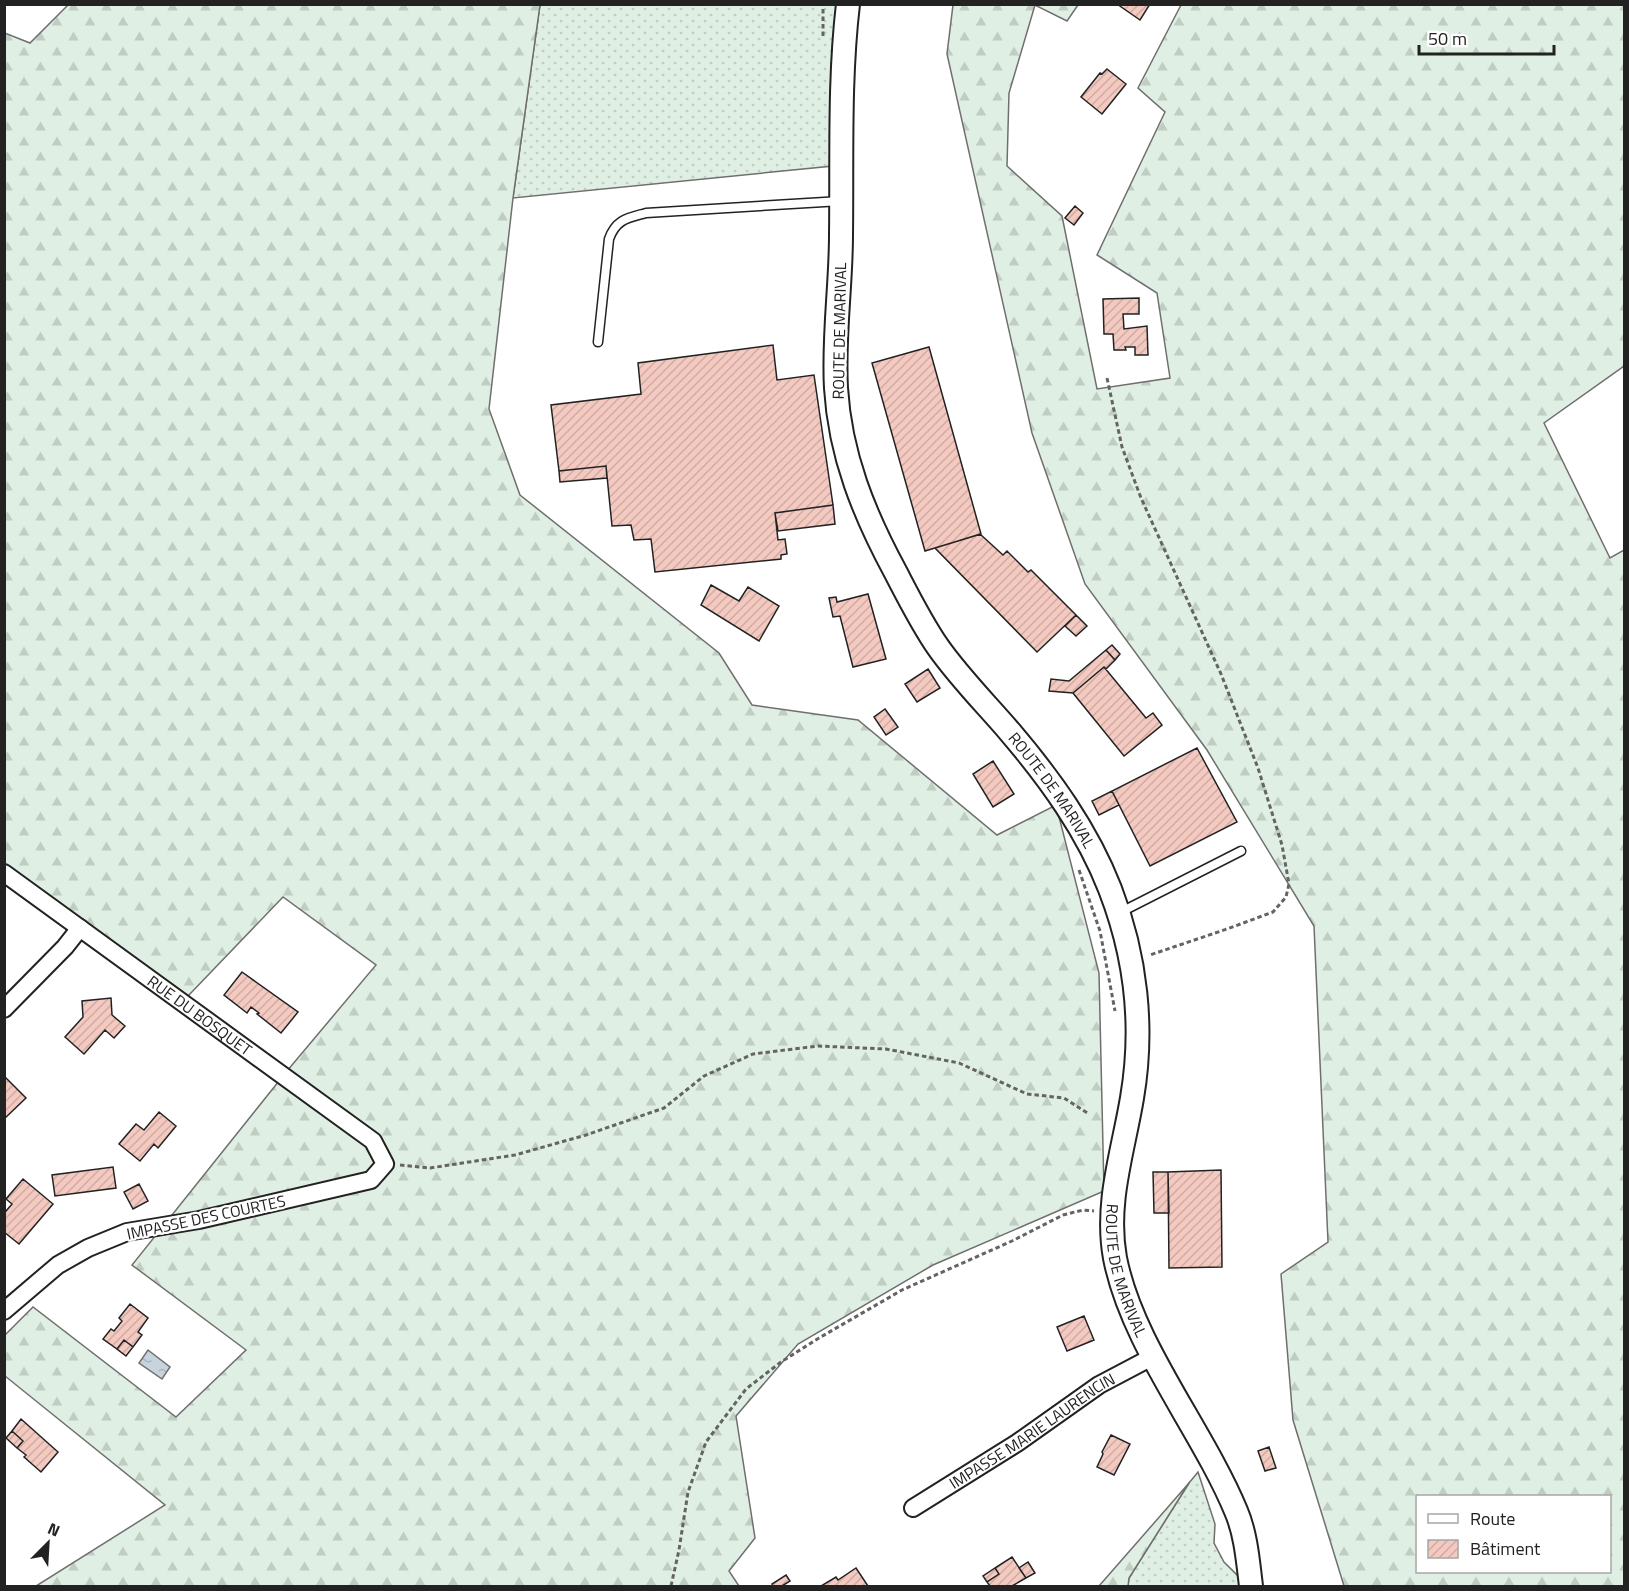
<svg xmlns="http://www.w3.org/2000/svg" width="1629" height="1591" viewBox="0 0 1629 1591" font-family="'Titillium Web',sans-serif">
  <defs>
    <pattern id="grass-dots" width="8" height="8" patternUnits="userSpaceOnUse" patternTransform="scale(1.5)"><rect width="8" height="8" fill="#e0efe3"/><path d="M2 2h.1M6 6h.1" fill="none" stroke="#c0cdc2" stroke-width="1.8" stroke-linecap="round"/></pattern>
    <pattern id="forest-firs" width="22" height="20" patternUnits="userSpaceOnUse" patternTransform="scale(1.5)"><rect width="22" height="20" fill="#e0efe3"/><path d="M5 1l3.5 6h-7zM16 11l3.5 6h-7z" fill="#c0cdc2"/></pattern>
    <pattern id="water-ripples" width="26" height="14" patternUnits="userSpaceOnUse" patternTransform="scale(1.5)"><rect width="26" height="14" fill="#c7d3dd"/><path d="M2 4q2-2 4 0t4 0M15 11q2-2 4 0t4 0" fill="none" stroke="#abb5bd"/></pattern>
    <pattern id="building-hatch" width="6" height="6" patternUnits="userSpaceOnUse" patternTransform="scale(1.5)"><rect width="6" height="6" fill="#f3c9c0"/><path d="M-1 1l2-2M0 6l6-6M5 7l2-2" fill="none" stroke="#d0aca5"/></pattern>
  </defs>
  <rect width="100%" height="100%" fill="#fff"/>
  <path fill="url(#grass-dots)" stroke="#6f6f6f" stroke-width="1.5" d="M 540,5 L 839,5 L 833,166 L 513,198 Z
    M 1198,1472 L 1215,1524 L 1214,1543 L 1224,1562 L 1239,1577 L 1241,1586 L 1128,1586 L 1129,1578 L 1189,1483 Z"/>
  <path fill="url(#forest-firs)" stroke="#6f6f6f" stroke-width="1.5" fill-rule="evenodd" d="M 68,5 L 540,5 L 513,198 L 489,409 L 520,495 L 719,653 L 752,705 L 858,720 L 997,835 L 1056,805 L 1099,973 L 1104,1191 L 933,1265 L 798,1344 L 736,1416 L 755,1538 L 729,1571 L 739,1586 L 36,1586 L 165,1505 L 5,1376 L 5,1335 L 33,1307 L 176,1417 L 246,1350 L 132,1265 L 287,1071 L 376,965 L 283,897 L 188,996 L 5,864 L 5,33 L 30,43 Z
    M 953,5 L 1078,5 L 1067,21 L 1035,5 L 1009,93 L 1007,166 L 1062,216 L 1097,389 L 1170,378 L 1157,293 L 1097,255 L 1165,112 L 1138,88 L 1181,5 L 1624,5 L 1624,366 L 1544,423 L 1610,558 L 1624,550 L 1624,1586 L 1344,1586 L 1293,1420 L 1281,1274 L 1328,1242 L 1314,926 L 1207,750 L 1085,584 L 1032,433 L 947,54 ZM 1418,1496 L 1610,1496 L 1610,1572 L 1418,1572 Z
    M 1189,1483 L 1129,1578 L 1128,1586 L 1099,1586 Z"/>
  <path fill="url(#water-ripples)" stroke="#6f6f6f" stroke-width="1.5" d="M 148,1350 L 170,1367 L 162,1379 L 139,1363 Z"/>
  <path fill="url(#building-hatch)" stroke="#222" stroke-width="1.5" d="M 1117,4 L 1150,4 L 1140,20 Z
    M 1107,69 L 1126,84 L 1102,114 L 1081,97 L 1100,73 L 1102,74 Z
    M 1075,206 L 1083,213 L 1074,225 L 1065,218 Z
    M 1139,298 L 1139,314 L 1123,314 L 1124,329 L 1147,326 L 1148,355 L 1135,355 L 1135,347 L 1125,347 L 1126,350 L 1114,350 L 1113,334 L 1104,334 L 1103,299 Z
    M 773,345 L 777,380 L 814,375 L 833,505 L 775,513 L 778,540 L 785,539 L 787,554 L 781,555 L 781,559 L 655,572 L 651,539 L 634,540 L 631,525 L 612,526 L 606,466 L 559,471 L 551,405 L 641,394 L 638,363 Z
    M 929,347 L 981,534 L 925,551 L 872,363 Z
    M 606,466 L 607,478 L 560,482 L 559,471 Z
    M 833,505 L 835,524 L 778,531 L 775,513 Z
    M 980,534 L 1003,555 L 1007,551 L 1028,572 L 1031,570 L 1076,615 L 1037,652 L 935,548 Z
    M 711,585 L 739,601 L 748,587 L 779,606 L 759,641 L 701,605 Z
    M 868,594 L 886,659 L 853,667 L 840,616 L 833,617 L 829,598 L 836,597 L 837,602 Z
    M 1076,615 L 1087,626 L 1076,636 L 1065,626 Z
    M 1112,645 L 1120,654 L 1115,660 L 1106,650 Z
    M 1106,650 L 1115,660 L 1106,669 L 1104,667 L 1073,693 L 1049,691 L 1051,679 L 1069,681 Z
    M 1104,667 L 1146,718 L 1153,713 L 1162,725 L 1124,756 L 1073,693 Z
    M 928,669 L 940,688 L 917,702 L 905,684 Z
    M 885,709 L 898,727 L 886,735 L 874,717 Z
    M 1197,748 L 1237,822 L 1150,866 L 1112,791 Z
    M 993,761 L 1014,794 L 993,807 L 973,774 Z
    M 1112,791 L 1119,805 L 1099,815 L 1092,801 Z
    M 242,972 L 298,1012 L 281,1033 L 257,1014 L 259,1013 L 251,1007 L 247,1013 L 224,995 Z
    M 111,998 L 112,1015 L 125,1026 L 114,1038 L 105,1030 L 84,1054 L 65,1037 L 83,1017 L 82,1001 Z
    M 4,1076 L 26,1098 L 4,1119 Z
    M 159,1112 L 176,1126 L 158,1148 L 154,1144 L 140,1161 L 119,1144 L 136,1124 L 144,1130 Z
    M 113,1167 L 116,1188 L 55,1196 L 52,1175 Z
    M 1221,1170 L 1222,1267 L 1169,1268 L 1168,1172 Z
    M 1153,1172 L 1168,1172 L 1169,1213 L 1154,1213 Z
    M 23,1179 L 53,1204 L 19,1244 L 4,1232 L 4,1210 L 6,1211 L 12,1204 L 6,1199 Z
    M 139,1184 L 148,1201 L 133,1209 L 124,1192 Z
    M 130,1304 L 148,1318 L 138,1332 L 142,1335 L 133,1347 L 124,1340 L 117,1349 L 103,1339 L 111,1329 L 114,1331 L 122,1321 L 119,1318 Z
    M 1084,1316 L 1094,1340 L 1067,1351 L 1057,1327 Z
    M 124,1340 L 133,1347 L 126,1356 L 117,1349 Z
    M 21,1419 L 58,1452 L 41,1472 L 24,1457 L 26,1455 L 17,1448 L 23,1441 L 12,1431 Z
    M 12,1431 L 23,1441 L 17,1448 L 6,1438 Z
    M 1111,1435 L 1130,1444 L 1114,1475 L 1097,1467 L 1103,1454 L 1102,1452 Z
    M 1269,1447 L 1276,1468 L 1265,1471 L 1258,1451 Z
    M 1012,1557 L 1026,1578 L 1012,1586 L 990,1586 L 987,1582 L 999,1574 L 995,1568 Z
    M 1028,1562 L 1035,1573 L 1026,1578 L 1019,1568 Z
    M 856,1568 L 868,1586 L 821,1586 L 836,1577 L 838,1580 Z
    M 995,1568 L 999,1574 L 987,1582 L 983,1576 Z
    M 786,1575 L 790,1581 L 782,1586 L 773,1586 L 772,1584 Z"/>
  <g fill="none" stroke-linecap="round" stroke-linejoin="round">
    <g stroke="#222" stroke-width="11">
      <path id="service" d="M 598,342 L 609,239 C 616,219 628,218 646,213 L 841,201
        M 1121,912 L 1241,851"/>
    </g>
    <g stroke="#222" stroke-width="20">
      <g id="minor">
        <path id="s1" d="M 4,873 L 373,1141 L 385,1164 L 371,1180 L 199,1220 L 127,1232 L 88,1248 L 58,1265 L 4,1311"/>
        <path d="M 4,1009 L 65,947 L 80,928"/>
        <path id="s2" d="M 913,1508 L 1017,1443 L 1099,1385 L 1154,1356"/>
      </g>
    </g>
    <g stroke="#222" stroke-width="26">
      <g id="secondary">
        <path id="s3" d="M 848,4 C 839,80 842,158 841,235 C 841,286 833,337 836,388 C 840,455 864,514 896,573 C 909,598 922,624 938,647 C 959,677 986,704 1010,732 C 1050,779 1087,830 1110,889 C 1136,956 1144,1028 1132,1098 C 1123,1152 1105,1203 1115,1258 C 1132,1345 1202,1429 1236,1511 C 1246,1534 1248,1562 1251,1586"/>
      </g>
    </g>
    <path stroke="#646464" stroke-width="3" stroke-dasharray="4.5 3" stroke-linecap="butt" d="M 823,36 L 823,4
      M 1107,378 L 1122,447 L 1141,498 L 1221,674 L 1258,768 L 1282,845 L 1289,884 L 1286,897 L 1273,912 L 1227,929 L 1150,955
      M 1079,870 L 1100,931 L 1115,1011
      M 400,1165 L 430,1168 L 515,1155 L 586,1135 L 664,1108 L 704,1076 L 753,1054 L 818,1046 L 886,1049 L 959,1063 L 1027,1094 L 1064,1098 L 1089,1114
      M 671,1586 L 679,1550 L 688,1492 L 706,1442 L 746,1389 L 781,1362 L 819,1338 L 902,1290 L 1012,1241 L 1063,1215 L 1083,1210 L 1094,1211"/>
    <use href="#service" stroke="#fff" stroke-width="8"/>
    <use href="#minor" stroke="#fff" stroke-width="16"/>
    <use href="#secondary" stroke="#fff" stroke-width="22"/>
  </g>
  <g text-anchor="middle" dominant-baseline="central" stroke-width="4.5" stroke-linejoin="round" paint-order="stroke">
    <g font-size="16" fill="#222" stroke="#fff">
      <text transform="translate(839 331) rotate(-89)">ROUTE DE MARIVAL</text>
      <text stroke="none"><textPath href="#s3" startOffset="849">ROUTE DE MARIVAL</textPath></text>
      <text stroke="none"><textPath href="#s1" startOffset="242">RUE DU BOSQUET</textPath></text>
      <text transform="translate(206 1217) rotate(-12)">IMPASSE DES COURTES</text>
      <text stroke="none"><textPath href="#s3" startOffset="1353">ROUTE DE MARIVAL</textPath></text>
      <text stroke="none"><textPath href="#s2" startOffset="142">IMPASSE MARIE LAURENCIN</textPath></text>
    </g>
  </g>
  <rect width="1629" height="1591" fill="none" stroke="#222222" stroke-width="12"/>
  <rect x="1416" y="1495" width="195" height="78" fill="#ffffff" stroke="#a7a7a7" stroke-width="1.5"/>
  <rect x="1428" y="1514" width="30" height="9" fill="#ffffff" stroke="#a7a7a7" stroke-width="1.5"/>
  <text x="1470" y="1525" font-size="18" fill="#222222">Route</text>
  <rect x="1428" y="1540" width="30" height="18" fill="url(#building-hatch)" stroke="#a7a7a7" stroke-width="1.5"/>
  <text x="1470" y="1555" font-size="18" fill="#222222">Bâtiment</text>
  <g transform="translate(48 1543) rotate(24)" stroke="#ffffff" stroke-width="4.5" paint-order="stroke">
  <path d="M0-4.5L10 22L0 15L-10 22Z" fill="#222222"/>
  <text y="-9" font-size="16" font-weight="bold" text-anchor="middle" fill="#222222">N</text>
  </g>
  <path d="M1419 45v9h135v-9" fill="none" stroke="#222222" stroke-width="3"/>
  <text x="1428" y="45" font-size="18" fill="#222222" stroke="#ffffff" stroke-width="4.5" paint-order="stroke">50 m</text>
</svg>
